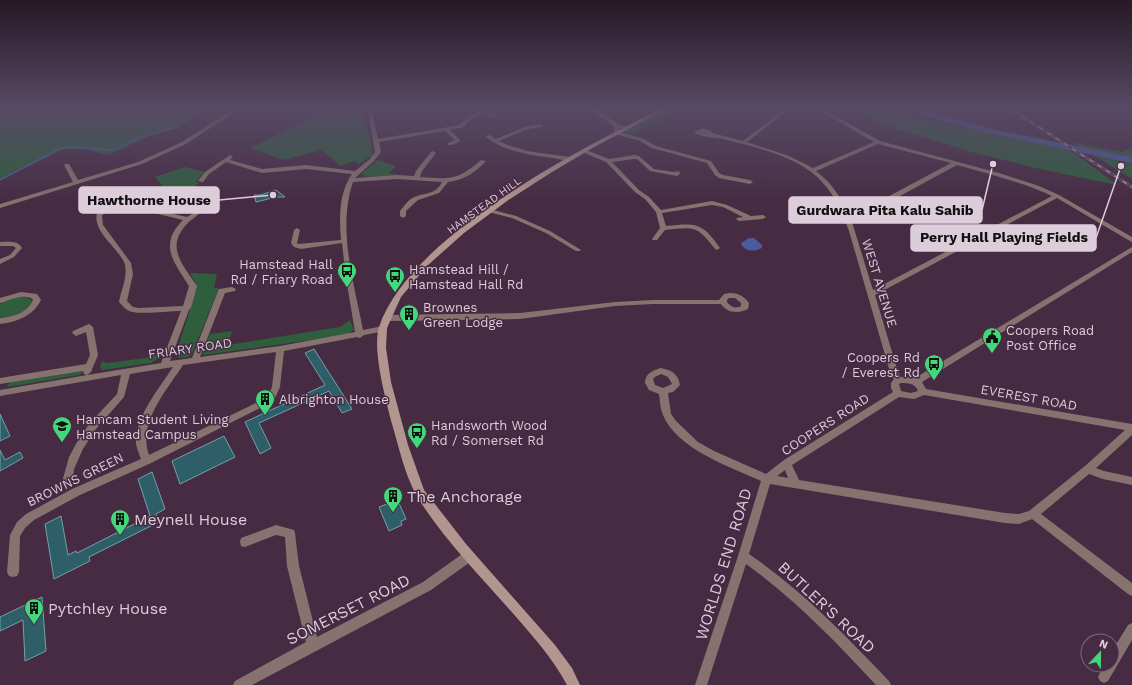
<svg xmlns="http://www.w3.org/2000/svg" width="1132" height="685" viewBox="0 0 1132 685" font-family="'Work Sans',sans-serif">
  <rect width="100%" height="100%" fill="#462b42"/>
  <!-- green -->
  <g fill="#2e5e3c">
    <polygon points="0,108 208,108 177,128 154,134 109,155 83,149 64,149 0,180"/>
    <polygon points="852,108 897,108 928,120 1066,147 1117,185 1040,169 975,153 884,125"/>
    <polygon points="330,109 342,112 366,113 363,121 369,135 373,155 359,164 354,161 341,166 321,150 283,160 250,148 295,126 313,115"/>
    <polygon points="668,109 679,111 630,135 625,133 625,131"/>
    <polygon points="1072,142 1122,152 1132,148 1132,179"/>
    <polygon points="378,160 396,166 389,173 397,175 367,177 361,174"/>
    <polygon points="185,167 205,172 196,181 199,183 189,192 176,197 165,189 155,177"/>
    <path d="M190,273L217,274L214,288H219L192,354C187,359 181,358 175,356L192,304L196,284Z"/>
    <path d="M16,297H26L31,300L32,302C26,313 11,318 0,317V304Z"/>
    <polygon points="350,320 354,330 346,335 204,355 202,353 210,334 232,331 228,345 340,327"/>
    <polygon points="162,351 157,359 151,363 102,370 100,367 102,361 108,363 152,357"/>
    <polygon points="84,371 79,375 8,387 7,385 11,382"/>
  </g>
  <!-- water -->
  <path fill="#4b5b9e" d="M749,238H754L762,245V248C754,252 744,252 741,243Z"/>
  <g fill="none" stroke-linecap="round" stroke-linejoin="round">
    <!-- stream -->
    <polyline stroke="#4b5b9e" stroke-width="1.5" points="0,180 59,149 68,147 113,150 133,140 181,125 200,108"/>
    <!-- river -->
    <polygon fill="#4b5b9e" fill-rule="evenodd" points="906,108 919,108 992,129 1132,157 1132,163 992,134 934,119"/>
  </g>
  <!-- building -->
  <g fill="#2e5e68" stroke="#70a1ab">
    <polygon points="276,190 285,197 276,197 256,202 254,195 260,195"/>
    <polygon points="314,349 352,409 342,413 329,391 259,423 271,448 260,454 245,422 325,385 305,353"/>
    <polygon points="0,414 10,436 0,441"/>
    <polygon points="224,436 235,457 180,484 172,461"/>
    <polygon points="0,450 5,460 20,452 23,458 0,471"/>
    <polygon points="152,472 165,509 156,514 159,522 89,557 90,561 54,579 45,524 61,516 68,555 76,551 77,553 150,516 138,479"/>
    <polygon points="395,494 406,519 401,521 402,525 389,531 379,507 387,504 385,499"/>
    <polygon points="42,597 46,651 25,661 23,620 0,631 0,617"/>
  </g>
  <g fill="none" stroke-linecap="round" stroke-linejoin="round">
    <!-- street -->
    <g fill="#86736f" fill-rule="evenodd">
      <polygon points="235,108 241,108 186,144 142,164 0,208 0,204 73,182 64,165 65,164 69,164 78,180 138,162 182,142"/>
      <path d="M369,108H374L372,111L378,139L460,125L466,118L478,112L477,111L479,110L500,117L498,118L482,114L470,120L464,127L450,130L461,141L452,145H448V143L455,140L445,131L379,142L381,152L374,161L355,178L397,175L414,176L416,171L431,152L433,151L436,153L422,171L420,177C450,179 457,181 481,160L486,161C476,172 464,180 448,182L439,193L418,200L406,211V216L403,218L400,216V211C404,206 408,200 414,197C427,192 435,195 442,182L397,179L353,182C337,229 354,282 363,330L383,326L386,327L387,329L386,331L364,335L360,338L357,337L284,351L280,387L275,398L262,407L149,464L80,495L34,520L25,528L20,536L19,572L17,576L13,577L9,576L7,572L10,535L17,522L26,514L72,489L141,459C139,454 137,449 136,444C135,416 159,389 173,367L130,374L124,397L96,429L83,449L74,469L72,482L70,485L67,486L64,485L62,482L69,457L76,444L89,424L117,394L121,375L0,396V390L87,375L84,374L83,371L0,384V378L86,364L90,355L86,332L76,336L72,333L73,331L89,324L93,327L98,355L91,372L87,375L161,363L181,311C170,311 138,315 129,311C125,309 122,305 119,302C121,290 129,274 124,262C117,247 92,231 97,213L109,209L112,211L102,215L103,225L131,263L133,274L127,301L133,307L139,308L183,306L189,286C174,262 158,245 183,220L150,212L145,201L148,199L150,200L155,210L187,217L195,212H199L200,213C196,217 190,220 186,225C165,248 184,266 197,286L191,308L189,310L170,361L192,358L218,291L219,289L232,287L236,289L235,291L225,293L200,357L280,346L355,332L346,278L342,243L301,249L294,247L291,243L294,230L297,228L300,230L297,243L298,244L341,240C339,218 339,192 352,174L306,169L262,173L226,162L209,174L203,182L198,181L205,172L230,155L233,157L230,160L262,169L306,165L355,171L370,159L375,152L368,111ZM276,352L272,387L269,394L256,403L149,455C137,423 167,390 183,365Z"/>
      <polygon points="589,108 595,108 618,124 629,128 626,130 619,127 619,132 644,139 656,146 711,161 719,173 723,175 750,180 753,182 750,184 719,178 715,175 707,163 652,148 640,141 615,134 614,126"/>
      <polygon points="671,108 687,108 678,111"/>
      <path d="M786,108H791L747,142L789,156L813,168L874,142L815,108H821L880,141L999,173L1039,186L1059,195L1132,237V242L1130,241L1057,198L875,295L898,372L901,377L915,378L1132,247V252L922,382L926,389L1132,424V435L1096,468L1104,471L1132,477V485L1103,479L1089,474L1041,514L1132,583V596L1128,594L1032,519L1019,524L1005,523L770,484L749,554C802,590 845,635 889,681L891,685H876C836,642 795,599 746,564L707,685H695L738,556L761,481C730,467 677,449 663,415C660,409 660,400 659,394L649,390L645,383C645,374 652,371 660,368C671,370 678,373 680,385L673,392L668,393L671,414L676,421L698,442L714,451L766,474L784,460L893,392L891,388V383L894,379L890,372L849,231C843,214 836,197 823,183C801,157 755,147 723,139C715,137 700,138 694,132L703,128L711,131L712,133L743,141ZM878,144L951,163L850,217C842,199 832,183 816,171ZM957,165C989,174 1022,182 1052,196L873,290L852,222ZM661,374L668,377L672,384L663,388L655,385L653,379L655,377ZM901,383C908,383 915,383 918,391L911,393L901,391L899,384ZM924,395L1125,430L1085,466L1029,511L1019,514L1005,513L799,480L792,465L899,397L914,399ZM785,470L788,478L777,476Z"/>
      <path d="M540,124L542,125V127L528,129L499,141L508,145L527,151L570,157L572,158V160C566,161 559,159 553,158C530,155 503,152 485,136L490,135L496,139L525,127Z"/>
      <path d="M584,149L609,159L634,155L639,156L654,169L674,172L679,171L680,174L677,176L650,171L637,159H634L612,162L639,190L649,197L661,210L712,201L727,205L751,216L763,215L766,217L763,219L739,221L736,219L737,218L743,217L723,207L712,205L662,213L666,226C696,223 702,222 720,248L717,250L715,249C697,225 694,227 665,230L657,240H653L652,239L660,228L656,212L645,199L635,192L606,162L582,152L581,151Z"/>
      <polygon points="490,209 516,216 550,231 581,250 580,251 576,251 546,233 512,218 488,212 488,210"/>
      <path d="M0,242C8,242 18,240 22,248L14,257L0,264V259L10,255L16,248L13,246H0Z"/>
      <path d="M21,292L37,294L41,300C33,316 17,322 0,324V318C13,317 27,313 33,300L31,298C20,294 11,300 0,303V298Z"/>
      <path d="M730,293C738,293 744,296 749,303L748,309C738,314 727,313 721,304H653L615,306L520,319L386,321L382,318L386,315L520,313L615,302L653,300H719L724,294ZM729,298H735L741,303V306C735,309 731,307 727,302V300Z"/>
      <polygon points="276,525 294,530 295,533 299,566 317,637 423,582 465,552 469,551 473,552 474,556 473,560 431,590 252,685 233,685 235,681 306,642 287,566 285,537 276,535 245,547 241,546 240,542 241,538"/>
      <polygon points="1132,623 1132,640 1108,681 1104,683 1100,681 1098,677 1104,665 1112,665 1112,651 1128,625"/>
    </g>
    <!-- secondary -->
    <path fill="#b3958f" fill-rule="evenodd" d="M663,108H669L596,146L552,172L507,201L464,233L428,265L401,297L387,328L386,348L391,382L408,445L424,490L466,544L555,645L572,668L580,685H567C552,657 531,634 510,610C479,575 443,538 418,498C405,477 399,447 392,424C386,400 372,351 379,327C409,237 580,148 663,108Z"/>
    <!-- rail casing -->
    <g stroke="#998496" stroke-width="2.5">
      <polyline id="rail" points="1009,108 1132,187"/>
    </g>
    <!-- rail -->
    <use href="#rail" stroke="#462b42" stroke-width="1.5" stroke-dasharray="5" stroke-linecap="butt"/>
  </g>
  <!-- sky -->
  <linearGradient id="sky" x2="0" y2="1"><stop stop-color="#261824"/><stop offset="0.53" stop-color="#574a65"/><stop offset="1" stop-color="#574a65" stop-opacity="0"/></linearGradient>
  <rect width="1132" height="204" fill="url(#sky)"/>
  <!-- icons -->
  <defs>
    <g id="bus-pin" transform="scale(1)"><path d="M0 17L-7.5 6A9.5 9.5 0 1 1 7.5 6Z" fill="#43d77b" stroke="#462b42"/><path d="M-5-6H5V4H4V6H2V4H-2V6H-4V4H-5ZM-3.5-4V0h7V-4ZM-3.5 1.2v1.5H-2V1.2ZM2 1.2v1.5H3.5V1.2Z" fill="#111"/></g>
    <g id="building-pin" transform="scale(1)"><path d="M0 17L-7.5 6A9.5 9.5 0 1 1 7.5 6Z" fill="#43d77b" stroke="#462b42"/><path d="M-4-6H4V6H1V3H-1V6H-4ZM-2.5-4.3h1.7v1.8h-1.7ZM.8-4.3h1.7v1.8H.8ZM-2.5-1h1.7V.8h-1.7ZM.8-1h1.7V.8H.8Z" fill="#111"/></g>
    <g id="civic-pin" transform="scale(1)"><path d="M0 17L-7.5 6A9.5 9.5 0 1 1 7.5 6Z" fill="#43d77b" stroke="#462b42"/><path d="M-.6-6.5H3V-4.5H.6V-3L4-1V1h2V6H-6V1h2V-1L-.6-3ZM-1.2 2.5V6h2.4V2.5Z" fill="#111"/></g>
    <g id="university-pin" transform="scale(1)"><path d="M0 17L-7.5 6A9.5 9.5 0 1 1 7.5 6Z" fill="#43d77b" stroke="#462b42"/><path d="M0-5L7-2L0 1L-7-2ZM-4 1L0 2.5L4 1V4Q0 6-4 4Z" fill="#111"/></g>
  </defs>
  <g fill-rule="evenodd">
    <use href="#bus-pin" x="347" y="271"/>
    <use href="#bus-pin" x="395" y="276"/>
    <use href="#building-pin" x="409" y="314"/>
    <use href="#civic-pin" x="992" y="337"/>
    <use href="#bus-pin" x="934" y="364"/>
    <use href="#building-pin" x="265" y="399"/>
    <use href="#university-pin" x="62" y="426"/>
    <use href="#bus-pin" x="417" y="432"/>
    <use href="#building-pin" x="393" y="496"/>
    <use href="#building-pin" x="120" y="519"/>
    <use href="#building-pin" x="34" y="608"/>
  </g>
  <g text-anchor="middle" stroke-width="3" stroke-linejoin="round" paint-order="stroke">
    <!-- far-street labels -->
    <g font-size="11" fill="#ddccda" stroke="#462b42">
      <text transform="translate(484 205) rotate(-36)" y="4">HAMSTEAD HILL</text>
    </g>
    <!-- poi labels -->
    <g font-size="13" fill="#ddccda" stroke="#462b42" text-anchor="start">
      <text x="333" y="269" text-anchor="end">Hamstead Hall<tspan x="333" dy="15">Rd / Friary Road</tspan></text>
      <text x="409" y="274">Hamstead Hill /<tspan x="409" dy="15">Hamstead Hall Rd</tspan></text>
      <text x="423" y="312">Brownes<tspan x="423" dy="15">Green Lodge</tspan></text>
      <text x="1006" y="335">Coopers Road<tspan x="1006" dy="15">Post Office</tspan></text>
      <text x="920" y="362" text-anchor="end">Coopers Rd<tspan x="920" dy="15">/ Everest Rd</tspan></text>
      <text x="279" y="404">Albrighton House</text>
      <text x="76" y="424">Hamcam Student Living<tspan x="76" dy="15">Hamstead Campus</tspan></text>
      <text x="431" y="430">Handsworth Wood<tspan x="431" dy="15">Rd / Somerset Rd</tspan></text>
    </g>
    <!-- street labels -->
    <g font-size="13" fill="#ddccda" stroke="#462b42">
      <text transform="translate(880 283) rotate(73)" y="5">WEST AVENUE</text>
      <text transform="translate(190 348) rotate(-8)" y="5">FRIARY ROAD</text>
      <text transform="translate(1029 397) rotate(10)" y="5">EVEREST ROAD</text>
      <text transform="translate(825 424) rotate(-33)" y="5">COOPERS ROAD</text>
      <text transform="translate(75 479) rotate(-26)" y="5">BROWNS GREEN</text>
    </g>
    <!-- near-poi labels -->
    <g font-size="16" fill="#ddccda" stroke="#462b42" text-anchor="start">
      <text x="407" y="502">The Anchorage</text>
      <text x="134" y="525">Meynell House</text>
      <text x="48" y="614">Pytchley House</text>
    </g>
    <!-- near-street labels -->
    <g font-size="16" fill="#ddccda" stroke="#462b42">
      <text transform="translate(723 564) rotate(-73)" y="6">WORLDS END ROAD</text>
      <text transform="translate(827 607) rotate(43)" y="6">BUTLER'S ROAD</text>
      <text transform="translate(348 609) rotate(-27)" y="6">SOMERSET ROAD</text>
    </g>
  </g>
  <!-- callouts -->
  <path fill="none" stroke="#ddccda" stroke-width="1.5" d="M273 195L219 200M993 164L982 210M1121 166L1096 238"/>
  <g fill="#ddccda" stroke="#462b42" stroke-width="1.5">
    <circle cx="273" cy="195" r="4"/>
    <circle cx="993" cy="164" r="4"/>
    <circle cx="1121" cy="166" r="4"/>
  </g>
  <g fill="#ddccda" stroke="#ddccda" stroke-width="1.5">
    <rect x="79" y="187" width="140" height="26" rx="4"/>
    <rect x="789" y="197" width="193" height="26" rx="4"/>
    <rect x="911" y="225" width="185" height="26" rx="4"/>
  </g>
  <g font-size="14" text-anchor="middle" font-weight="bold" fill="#111">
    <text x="149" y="205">Hawthorne House</text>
    <text x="885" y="215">Gurdwara Pita Kalu Sahib</text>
    <text x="1004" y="242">Perry Hall Playing Fields</text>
  </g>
  <!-- north arrow -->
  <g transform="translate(1100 653) rotate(22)"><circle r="19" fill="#462b42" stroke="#826b7f"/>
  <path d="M0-3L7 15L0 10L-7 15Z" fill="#43d77b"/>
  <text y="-6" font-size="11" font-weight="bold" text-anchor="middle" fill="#ddccda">N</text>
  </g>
</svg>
